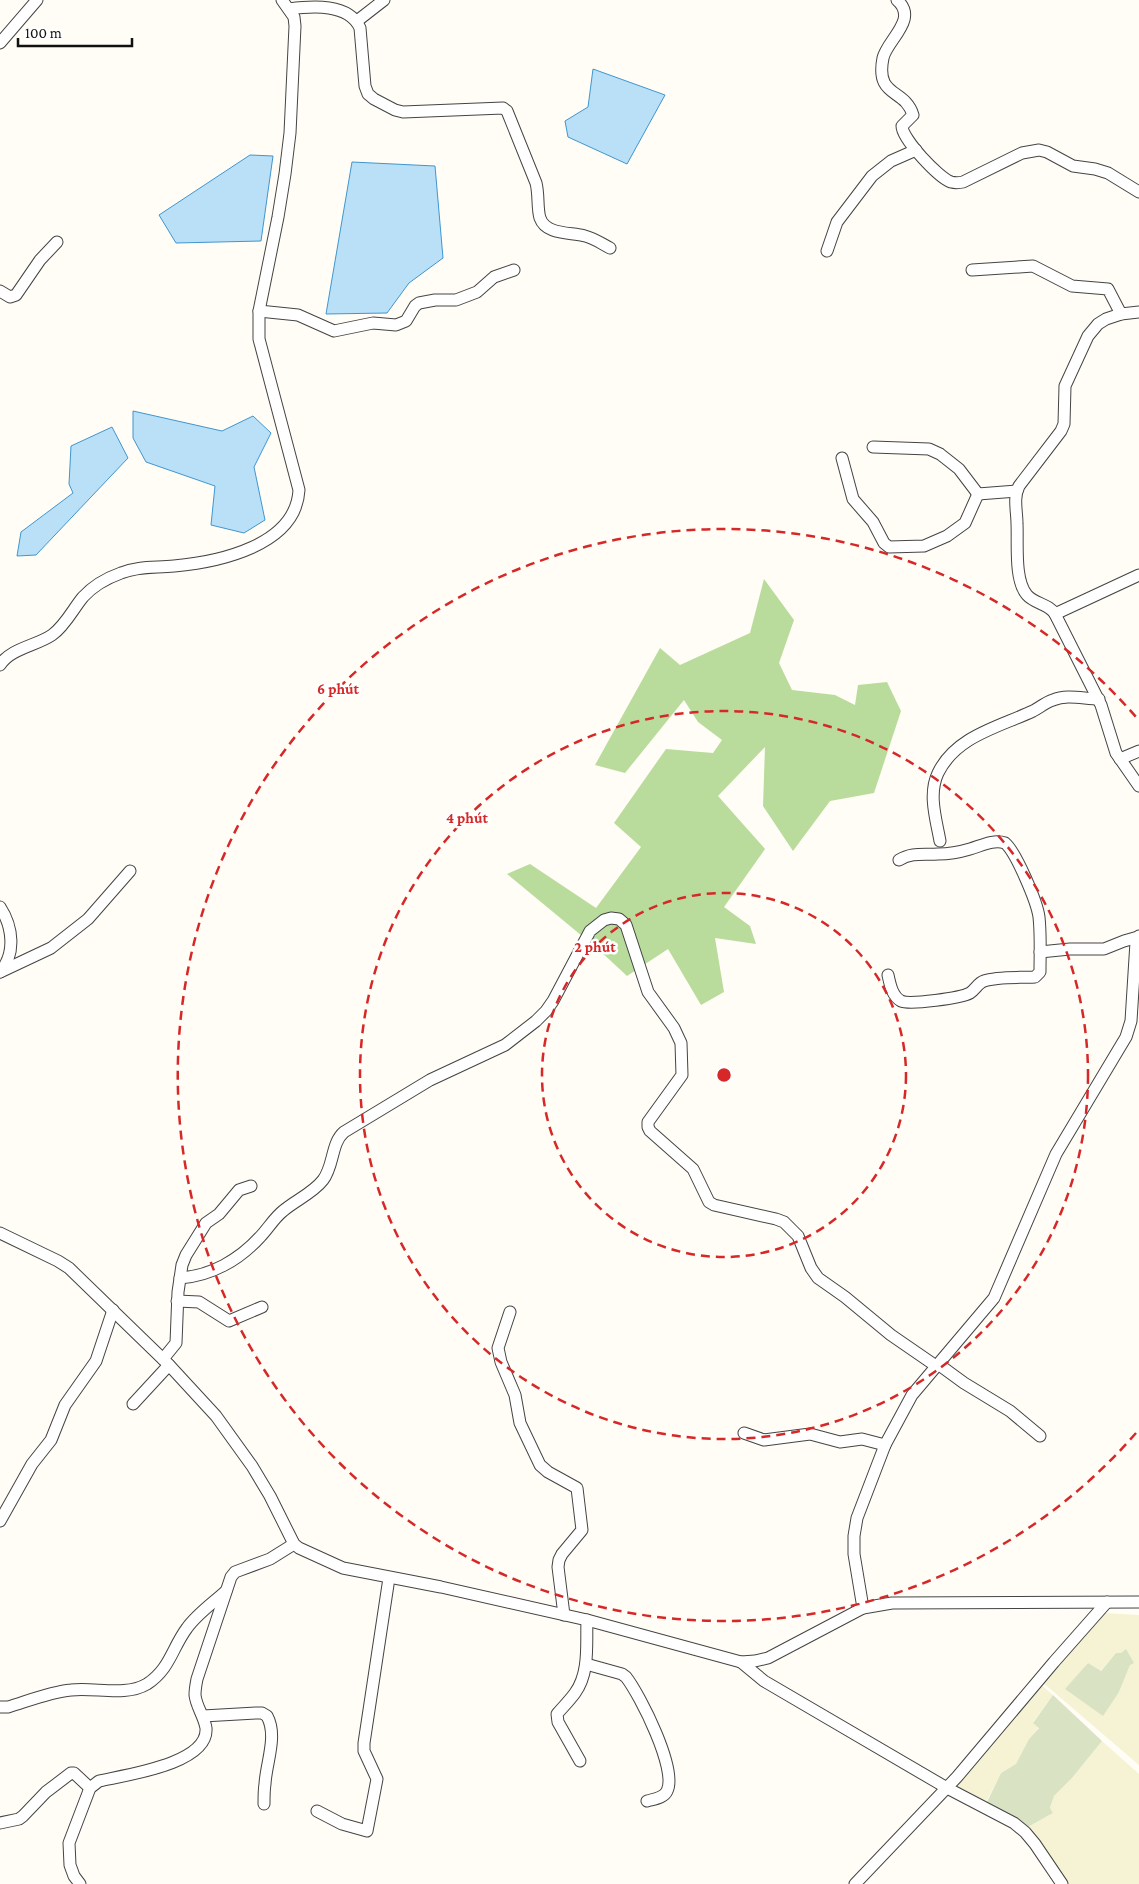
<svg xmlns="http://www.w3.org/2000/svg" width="1139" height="1884" viewBox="0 0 1139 1884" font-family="'Crimson Pro',serif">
  <rect width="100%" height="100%" fill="#fffdf5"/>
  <!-- farmland -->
  <g fill="#f6f3d4" fill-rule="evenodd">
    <path d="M1103,1613L1139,1615V1765L1041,1681ZM1126,1649L1130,1665L1119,1692L1065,1690L1088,1663L1100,1671L1116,1653H1121Z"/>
    <polygon points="1040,1684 1053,1695 1033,1722 1039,1727 1029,1739 1016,1765 1001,1773 985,1804 955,1785"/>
    <polygon points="1102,1741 1139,1774 1139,1884 1064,1884 1026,1828 1053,1813 1050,1809 1054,1796 1072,1778"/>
  </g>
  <!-- forest -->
  <polygon fill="#b9dc9c" points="764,579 794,620 779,663 792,690 835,695 855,705 858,685 887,682 901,711 874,793 830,801 793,851 763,806 765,747 718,796 765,849 724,907 750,926 756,944 715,938 724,992 701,1005 668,949 627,976 599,950 507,874 530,864 596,908 641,847 614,823 666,749 713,753 722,740 698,722 684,700 625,773 595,765 660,648 680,665 750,633"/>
  <!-- cemetery -->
  <g fill="#d9e3c4">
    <polygon points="1126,1649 1134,1663 1130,1665 1119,1692 1103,1716 1065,1689 1088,1663 1101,1671 1116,1653 1121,1653"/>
    <polygon points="1053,1695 1102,1741 1072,1778 1054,1796 1050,1808 1053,1813 1026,1828 986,1804 1001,1773 1016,1764 1029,1739 1039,1728 1033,1723"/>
  </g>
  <!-- water -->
  <g fill="#b9e0f7" stroke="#3f96cf">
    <polygon points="593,69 665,95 627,164 568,137 565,121 588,107"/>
    <polygon points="250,155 273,156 261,241 176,243 159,215"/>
    <polygon points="352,162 435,166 443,258 409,283 387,313 326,314"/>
    <polygon points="133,411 222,431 253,416 271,433 254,467 265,520 244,533 211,525 215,486 146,462 133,438"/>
    <polygon points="112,427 128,458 36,555 17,556 21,532 73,493 69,484 71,446"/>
  </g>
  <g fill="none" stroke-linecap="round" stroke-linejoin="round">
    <!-- minor casing -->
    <g stroke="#444" stroke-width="13">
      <g id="minor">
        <path d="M897,0C919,19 887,40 883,58C875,98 905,88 913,115L902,126C902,139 939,178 951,182C955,183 958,183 963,182L1022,153L1039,150L1047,152L1073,166L1095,169L1108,173L1139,192"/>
        <path d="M289,9C312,6 349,3 360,28L365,86L368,94L374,99L395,110L403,112L503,108L507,111L536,183C539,194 537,209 540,218C546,235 570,232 585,236C594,238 602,244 610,248"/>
        <polyline points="357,21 384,0"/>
        <polyline points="0,43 37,0"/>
        <polyline points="827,251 837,222 872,176 891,161 916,150"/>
        <polyline points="972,270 1033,266 1072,286 1108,289 1121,314"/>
        <polyline points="0,291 10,297 16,295 40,260 57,242"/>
        <polyline points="259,311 298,315 334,331 373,323 396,325 406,321 415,306 419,303 435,300 456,300 477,292 494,277 514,270"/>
        <path d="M1139,312L1121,314L1106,319L1098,324L1088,336L1065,386L1064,424L1061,431L1019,486C1013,498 1017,511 1017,524C1018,543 1014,580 1027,595C1035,604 1049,604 1055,614L1101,705L1116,753L1139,786"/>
        <polyline points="873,447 929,449 940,454 959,469 978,494 1017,491"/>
        <polyline points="842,458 853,499 873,522 884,543 889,547 924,546 947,536 965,523 978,494"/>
        <polyline points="1055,614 1139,575"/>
        <path d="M0,665C11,648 36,646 52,635C65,626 73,609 83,597C93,586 107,578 121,573C138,566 156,568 174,566C218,562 296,546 299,490L259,339V311L278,217L285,174L290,133L295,26L294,17L282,0"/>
        <polyline points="1120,759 1139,751"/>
        <path d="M940,841C936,819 928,794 938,773C956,736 999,727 1033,711C1039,708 1046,702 1053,700C1067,694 1084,699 1099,699"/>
        <path d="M0,907C13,927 16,954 0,972"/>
        <polyline points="1040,952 1070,949 1104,949 1124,941 1138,937"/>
        <polyline points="0,972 51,948 88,919 130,871"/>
        <path d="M888,975C890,984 892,996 901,1001C910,1005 961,998 970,993C976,989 978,983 984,981C998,976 1020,978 1035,977L1040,972C1040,954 1041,935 1039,917C1037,902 1016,852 1005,843C993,839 981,846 970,849C960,852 948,854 938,854C924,855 912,852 899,860"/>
        <polyline points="0,1233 58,1261 69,1268 169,1365 216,1416 252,1466 270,1496 294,1544 299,1548 343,1568 441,1587 587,1620 741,1662 755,1661 768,1658 863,1608 892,1603 1139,1602"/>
        <path d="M180,1278C211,1276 239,1260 260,1237C268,1229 274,1218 283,1211C296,1200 313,1193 323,1180C334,1166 331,1143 344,1132L430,1080L505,1045L536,1021L546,1011L553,1001L590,931L604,920L611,918L619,919L626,925L648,992L674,1028L681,1043L682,1075L648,1122V1127L650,1131L693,1169L709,1202L714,1205L776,1219L784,1222L798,1236L811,1268L818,1278L845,1297L891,1335L936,1366"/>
        <polyline points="177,1301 199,1302 229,1321 262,1307"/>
        <polyline points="510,1312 498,1348 501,1362 515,1395 520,1423 540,1465 548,1472 577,1488 582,1530 562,1554 559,1560 558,1567 564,1615"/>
        <polyline points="163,1359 176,1343 178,1292 182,1265 186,1255 206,1223 219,1214 239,1190 251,1186"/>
        <polyline points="938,1364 964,1383 1010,1411 1040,1436"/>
        <polyline points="133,1404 169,1365"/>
        <polyline points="744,1433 764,1440 810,1434 840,1442 862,1439 885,1445"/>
        <polyline points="0,1521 32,1464 51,1440 65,1405 96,1361 113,1310"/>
        <polyline points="863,1608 854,1554 854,1536 857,1518 885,1445 912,1395 994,1298 1056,1154 1126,1037 1131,1021 1136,942 1139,936"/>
        <polyline points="741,1662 764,1681 947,1788 1014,1823 1025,1832 1035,1844 1062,1884"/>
        <path d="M586,1664L622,1674L626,1677C640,1695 678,1770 667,1791C664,1798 654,1799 647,1801"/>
        <path d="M0,1707H8C28,1701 50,1692 71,1690C95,1687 125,1697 147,1684C170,1669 172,1648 187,1628C197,1614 213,1603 226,1591"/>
        <path d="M203,1716L256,1713H262L267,1716C278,1736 266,1763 265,1784C264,1790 264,1797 264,1804"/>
        <path d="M580,1761L558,1722L557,1714C563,1707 570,1700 575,1693C590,1672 586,1644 587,1620"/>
        <polyline points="317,1811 342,1824 367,1831 377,1779 364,1751 364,1743 389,1578"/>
        <polyline points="0,1823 19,1819 23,1816 46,1792 71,1773 74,1773 90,1788"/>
        <path d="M80,1884L74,1876L70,1865L69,1843L90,1788L99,1781C125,1775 209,1764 206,1728C204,1716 196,1706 195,1695C195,1690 196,1684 197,1679L231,1577L235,1572L270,1559L294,1544"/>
        <polyline points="855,1884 957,1777 1054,1662 1107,1602"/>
      </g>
    </g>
    <!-- minor -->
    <use href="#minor" stroke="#fff" stroke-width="11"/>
  </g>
  <!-- distance rings -->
  <g fill="none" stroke="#d62828" stroke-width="2.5" stroke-dasharray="9 6">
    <circle cx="724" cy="1075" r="182"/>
    <circle cx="724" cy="1075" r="364"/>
    <path d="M1136 1433A546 546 0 1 1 1136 717"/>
  </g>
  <circle cx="724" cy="1075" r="8" fill="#d62828" stroke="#fff" stroke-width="2.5"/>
  <g font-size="15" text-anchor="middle" font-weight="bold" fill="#d62828" stroke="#fff" stroke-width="5" stroke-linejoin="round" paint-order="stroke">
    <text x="338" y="694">6 phút</text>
    <text x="467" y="823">4 phút</text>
    <text x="595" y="952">2 phút</text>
  </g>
  <!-- scale -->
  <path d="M18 38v8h114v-8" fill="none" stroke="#111111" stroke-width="2.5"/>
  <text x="25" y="38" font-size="15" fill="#111111" stroke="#ffffff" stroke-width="4" paint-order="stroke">100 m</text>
</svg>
